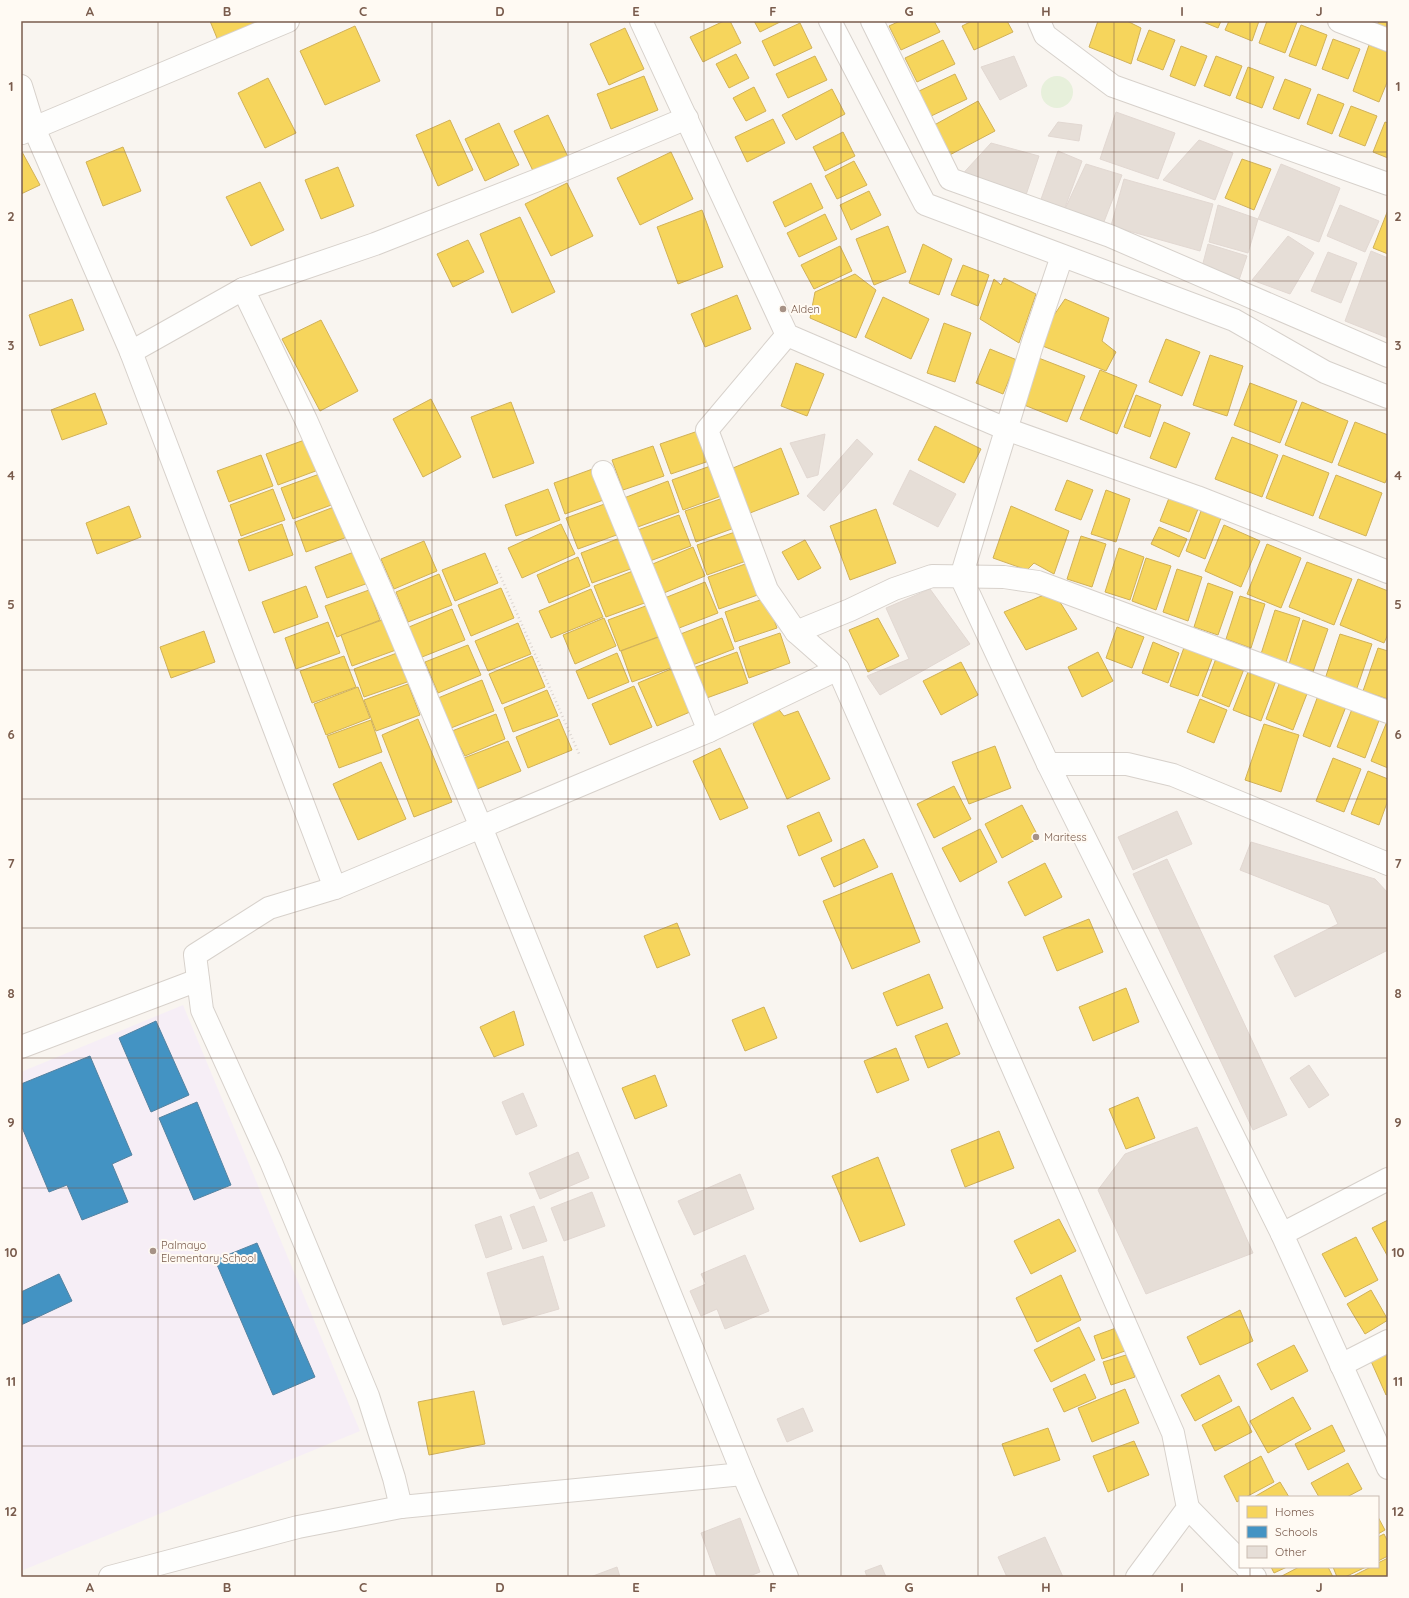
<svg xmlns="http://www.w3.org/2000/svg" width="1409" height="1598" viewBox="0 0 1409 1598" font-family="Quicksand,sans-serif">
  <rect width="100%" height="100%" fill="#f9f5f0"/>
  <!-- education -->
  <polygon fill="#f6eef6" points="183,1005 360,1431 21,1571 21,1072"/>
  <!-- green -->
  <circle fill="#e7f0db" cx="1057" cy="92" r="16"/>
  <!-- homes -->
  <g fill="#f6d55c" stroke="#d1b158">
    <polygon points="210,21 274,21 219,43"/>
    <polygon points="724,21 730,21 741,43 703,62 690,37"/>
    <polygon points="754,21 782,21 760,32"/>
    <polygon points="900,21 934,21 940,32 901,50 889,26"/>
    <polygon points="972,21 1007,21 1013,32 974,50 962,26"/>
    <polygon points="1098,21 1127,21 1141,28 1131,64 1089,47"/>
    <polygon points="1201,21 1221,21 1218,28"/>
    <polygon points="1229,21 1259,21 1252,41 1225,30"/>
    <polygon points="1267,21 1297,22 1285,53 1259,43"/>
    <polygon points="1379,21 1388,21 1388,30 1377,25"/>
    <polygon points="800,23 812,48 774,66 762,41"/>
    <polygon points="1301,25 1327,35 1316,66 1289,56"/>
    <polygon points="355,26 380,81 325,105 300,51"/>
    <polygon points="625,28 644,69 609,85 590,44"/>
    <polygon points="1149,30 1175,40 1163,70 1137,60"/>
    <polygon points="1333,39 1360,49 1348,79 1322,69"/>
    <polygon points="943,40 955,64 917,82 905,58"/>
    <polygon points="1369,45 1388,52 1388,80 1379,102 1353,91"/>
    <polygon points="1181,46 1207,56 1195,86 1170,76"/>
    <polygon points="736,54 749,78 729,88 716,64"/>
    <polygon points="815,56 827,80 788,98 776,74"/>
    <polygon points="1216,56 1242,66 1230,96 1204,86"/>
    <polygon points="1248,67 1274,77 1262,108 1236,98"/>
    <polygon points="955,74 967,99 929,117 917,92"/>
    <polygon points="644,76 658,110 611,129 597,94"/>
    <polygon points="268,78 296,133 265,148 238,93"/>
    <polygon points="1285,79 1311,89 1299,119 1273,109"/>
    <polygon points="754,87 766,111 746,121 733,98"/>
    <polygon points="832,89 845,114 796,140 782,115"/>
    <polygon points="1318,94 1344,104 1332,134 1307,124"/>
    <polygon points="978,101 995,131 944,158 927,129"/>
    <polygon points="1351,106 1377,116 1365,146 1339,136"/>
    <polygon points="548,115 568,157 534,173 514,131"/>
    <polygon points="773,119 785,143 747,162 735,137"/>
    <polygon points="450,120 473,170 438,186 416,135"/>
    <polygon points="1385,122 1388,123 1388,158 1373,152"/>
    <polygon points="499,123 519,165 485,181 465,139"/>
    <polygon points="843,132 855,156 825,171 813,147"/>
    <polygon points="123,147 141,191 103,206 86,162"/>
    <polygon points="21,150 40,185 21,194"/>
    <polygon points="671,152 693,199 640,225 617,178"/>
    <polygon points="1242,159 1271,169 1254,210 1225,198"/>
    <polygon points="854,161 867,185 837,199 825,176"/>
    <polygon points="338,167 354,206 321,219 305,180"/>
    <polygon points="260,182 284,230 251,246 226,197"/>
    <polygon points="567,183 593,236 551,256 525,204"/>
    <polygon points="811,183 823,208 785,227 773,202"/>
    <polygon points="869,191 881,215 851,230 840,205"/>
    <polygon points="702,210 723,267 678,284 657,227"/>
    <polygon points="1388,210 1388,254 1373,248"/>
    <polygon points="825,214 837,239 799,257 787,233"/>
    <polygon points="520,217 555,292 512,313 480,234"/>
    <polygon points="888,226 906,272 874,285 856,239"/>
    <polygon points="468,240 484,272 453,287 437,254"/>
    <polygon points="923,244 952,259 939,295 909,283"/>
    <polygon points="840,246 852,271 814,289 801,265"/>
    <polygon points="963,265 989,275 978,306 951,295"/>
    <polygon points="855,274 876,290 856,338 810,318 815,292"/>
    <polygon points="1004,278 1036,294 1019,343 980,319 994,279 1001,285"/>
    <polygon points="737,295 751,329 705,347 691,314"/>
    <polygon points="883,297 929,319 911,359 865,337"/>
    <polygon points="72,299 84,330 40,346 29,315"/>
    <polygon points="1065,299 1109,318 1102,341 1116,352 1106,371 1035,343"/>
    <polygon points="321,320 358,391 320,411 282,339"/>
    <polygon points="944,323 971,333 955,382 927,373"/>
    <polygon points="1166,339 1200,352 1182,396 1149,382"/>
    <polygon points="990,349 1017,360 1003,394 976,383"/>
    <polygon points="1210,355 1243,366 1227,416 1193,405"/>
    <polygon points="1036,357 1085,376 1067,422 1019,403"/>
    <polygon points="796,363 824,374 807,416 781,406"/>
    <polygon points="1100,370 1137,385 1117,434 1080,419"/>
    <polygon points="1250,383 1297,401 1280,443 1234,425"/>
    <polygon points="95,393 107,424 62,440 51,410"/>
    <polygon points="1136,395 1161,405 1150,437 1124,427"/>
    <polygon points="431,399 461,457 423,477 393,419"/>
    <polygon points="511,402 534,463 493,478 471,417"/>
    <polygon points="1302,402 1348,421 1332,463 1285,445"/>
    <polygon points="1164,422 1190,433 1176,468 1150,458"/>
    <polygon points="1355,422 1388,435 1388,476 1385,483 1338,465"/>
    <polygon points="935,426 981,449 964,483 918,460"/>
    <polygon points="701,430 712,460 671,474 660,444"/>
    <polygon points="1232,437 1278,455 1262,497 1215,479"/>
    <polygon points="310,438 321,469 278,485 266,454"/>
    <polygon points="653,446 664,476 623,490 612,460"/>
    <polygon points="781,448 799,494 750,513 733,468"/>
    <polygon points="261,455 273,486 229,502 217,471"/>
    <polygon points="1283,455 1329,473 1313,516 1266,498"/>
    <polygon points="713,465 724,495 683,510 672,480"/>
    <polygon points="598,467 609,498 565,514 554,483"/>
    <polygon points="325,472 337,503 293,519 281,488"/>
    <polygon points="1336,475 1382,493 1366,536 1319,518"/>
    <polygon points="1067,480 1093,490 1081,520 1055,510"/>
    <polygon points="668,481 679,512 635,528 624,498"/>
    <polygon points="273,489 285,520 241,536 230,505"/>
    <polygon points="548,489 560,520 516,536 505,505"/>
    <polygon points="1106,490 1130,499 1116,542 1091,534"/>
    <polygon points="726,497 737,527 696,542 685,511"/>
    <polygon points="1169,498 1198,509 1189,532 1160,521"/>
    <polygon points="610,502 622,533 578,549 566,518"/>
    <polygon points="339,505 350,536 306,552 295,522"/>
    <polygon points="129,506 141,537 97,554 86,523"/>
    <polygon points="1011,506 1069,531 1054,574 1034,563 1027,570 993,558"/>
    <polygon points="876,509 896,563 850,580 830,526"/>
    <polygon points="1201,511 1221,518 1205,559 1186,551"/>
    <polygon points="679,515 691,546 647,562 635,531"/>
    <polygon points="282,524 293,555 249,571 238,540"/>
    <polygon points="561,524 575,554 522,578 508,548"/>
    <polygon points="1224,525 1260,541 1241,587 1205,571"/>
    <polygon points="1159,527 1187,539 1179,557 1151,544"/>
    <polygon points="738,531 749,560 707,575 697,545"/>
    <polygon points="625,536 636,567 592,583 581,553"/>
    <polygon points="1081,536 1106,544 1092,587 1067,579"/>
    <polygon points="805,540 821,568 798,580 782,552"/>
    <polygon points="424,541 437,571 394,589 381,559"/>
    <polygon points="1267,544 1301,558 1281,608 1247,594"/>
    <polygon points="693,547 705,576 659,595 648,566"/>
    <polygon points="1119,548 1144,557 1130,600 1105,592"/>
    <polygon points="359,550 371,582 327,598 315,567"/>
    <polygon points="485,553 498,583 455,601 442,570"/>
    <polygon points="578,557 590,586 549,603 537,575"/>
    <polygon points="1146,558 1171,566 1156,610 1132,601"/>
    <polygon points="751,562 763,593 719,609 708,577"/>
    <polygon points="1307,562 1352,579 1334,625 1289,607"/>
    <polygon points="638,569 650,601 606,617 594,586"/>
    <polygon points="1177,569 1202,577 1188,621 1163,612"/>
    <polygon points="439,574 452,605 408,622 396,592"/>
    <polygon points="1358,579 1388,591 1388,634 1384,643 1340,625"/>
    <polygon points="705,582 718,613 674,630 662,599"/>
    <polygon points="1208,583 1233,592 1218,635 1194,627"/>
    <polygon points="306,586 318,617 274,633 262,602"/>
    <polygon points="501,588 514,618 471,636 458,605"/>
    <polygon points="591,589 603,617 551,638 539,611"/>
    <polygon points="369,590 380,620 337,637 325,606"/>
    <polygon points="1053,591 1077,629 1026,650 1004,612"/>
    <polygon points="1240,596 1265,604 1251,648 1226,639"/>
    <polygon points="766,598 777,628 735,642 725,612"/>
    <polygon points="651,604 663,635 620,651 608,620"/>
    <polygon points="452,609 465,640 422,657 409,627"/>
    <polygon points="1275,610 1300,618 1286,662 1261,654"/>
    <polygon points="604,618 616,646 575,664 563,635"/>
    <polygon points="722,618 734,649 690,666 678,635"/>
    <polygon points="878,618 899,656 868,672 849,630"/>
    <polygon points="385,619 396,650 352,666 341,635"/>
    <polygon points="1303,620 1328,629 1313,672 1289,664"/>
    <polygon points="328,622 340,653 296,669 285,638"/>
    <polygon points="518,623 531,654 488,671 475,641"/>
    <polygon points="1117,627 1144,637 1132,668 1106,658"/>
    <polygon points="204,631 215,662 171,678 160,647"/>
    <polygon points="780,633 790,663 749,678 739,647"/>
    <polygon points="1340,634 1372,644 1357,688 1325,679"/>
    <polygon points="664,635 676,666 632,682 621,651"/>
    <polygon points="1153,642 1179,653 1168,683 1142,673"/>
    <polygon points="1186,642 1214,654 1198,696 1170,686"/>
    <polygon points="468,645 481,675 438,693 425,662"/>
    <polygon points="1378,648 1388,651 1388,699 1363,691"/>
    <polygon points="737,652 748,683 704,699 693,668"/>
    <polygon points="1098,652 1113,681 1082,697 1068,667"/>
    <polygon points="397,653 410,681 364,697 354,669"/>
    <polygon points="617,653 629,682 588,699 576,671"/>
    <polygon points="1218,653 1246,664 1229,707 1202,696"/>
    <polygon points="344,656 356,687 312,703 300,671"/>
    <polygon points="532,656 545,687 502,704 489,674"/>
    <polygon points="961,662 978,695 941,715 923,681"/>
    <polygon points="678,666 697,709 657,726 638,683"/>
    <polygon points="1250,667 1277,678 1261,721 1233,710"/>
    <polygon points="1282,676 1310,686 1293,730 1266,719"/>
    <polygon points="482,680 494,711 451,728 438,698"/>
    <polygon points="408,684 420,715 376,731 364,700"/>
    <polygon points="634,686 652,727 610,745 592,704"/>
    <polygon points="358,687 370,718 326,735 314,704"/>
    <polygon points="547,690 558,716 513,732 504,708"/>
    <polygon points="1319,693 1347,704 1330,747 1303,736"/>
    <polygon points="1200,699 1227,710 1214,743 1187,732"/>
    <polygon points="1354,704 1381,715 1365,758 1337,747"/>
    <polygon points="776,706 784,716 798,711 830,779 787,799 753,724"/>
    <polygon points="496,714 505,739 465,756 452,731"/>
    <polygon points="418,719 452,802 414,817 382,735"/>
    <polygon points="559,719 572,750 528,768 516,737"/>
    <polygon points="1388,719 1388,768 1371,761"/>
    <polygon points="371,720 382,752 339,768 327,736"/>
    <polygon points="1264,724 1299,735 1281,792 1245,780"/>
    <polygon points="508,741 521,771 477,789 464,758"/>
    <polygon points="995,746 1011,788 969,804 952,762"/>
    <polygon points="720,748 748,808 720,820 693,761"/>
    <polygon points="1333,758 1361,769 1344,812 1316,801"/>
    <polygon points="381,762 406,819 358,840 333,784"/>
    <polygon points="1368,771 1388,779 1388,800 1379,825 1351,814"/>
    <polygon points="954,786 971,819 934,838 917,804"/>
    <polygon points="1022,805 1039,838 1002,858 985,824"/>
    <polygon points="819,812 832,841 799,856 787,826"/>
    <polygon points="980,829 997,862 960,882 942,848"/>
    <polygon points="864,839 878,867 834,887 821,858"/>
    <polygon points="1045,863 1062,897 1025,916 1008,882"/>
    <polygon points="892,873 920,942 852,969 823,901"/>
    <polygon points="1089,919 1103,952 1057,971 1043,937"/>
    <polygon points="677,923 690,955 657,968 644,936"/>
    <polygon points="929,974 943,1008 897,1026 883,993"/>
    <polygon points="1126,988 1139,1022 1093,1041 1079,1007"/>
    <polygon points="764,1007 777,1038 745,1051 732,1020"/>
    <polygon points="514,1011 524,1045 494,1057 480,1027"/>
    <polygon points="947,1023 960,1054 928,1068 915,1036"/>
    <polygon points="896,1048 909,1080 877,1093 864,1061"/>
    <polygon points="655,1075 667,1106 635,1119 622,1088"/>
    <polygon points="1138,1097 1155,1138 1126,1149 1109,1109"/>
    <polygon points="999,1131 1014,1168 965,1187 951,1150"/>
    <polygon points="878,1157 905,1225 860,1242 832,1176"/>
    <polygon points="1059,1219 1076,1251 1031,1274 1014,1241"/>
    <polygon points="1388,1220 1388,1257 1372,1228"/>
    <polygon points="1356,1237 1378,1280 1345,1297 1322,1254"/>
    <polygon points="1061,1275 1081,1320 1037,1342 1016,1298"/>
    <polygon points="1371,1290 1388,1320 1365,1334 1347,1304"/>
    <polygon points="1240,1310 1253,1341 1200,1365 1187,1337"/>
    <polygon points="1079,1327 1095,1360 1051,1382 1034,1350"/>
    <polygon points="1116,1328 1125,1351 1102,1359 1094,1336"/>
    <polygon points="1294,1345 1308,1371 1271,1390 1257,1364"/>
    <polygon points="1388,1350 1388,1394 1386,1395 1370,1359"/>
    <polygon points="1126,1355 1135,1377 1111,1385 1103,1362"/>
    <polygon points="1085,1374 1096,1398 1064,1412 1053,1389"/>
    <polygon points="1219,1375 1232,1401 1195,1421 1181,1395"/>
    <polygon points="1125,1389 1139,1423 1092,1442 1078,1408"/>
    <polygon points="474,1391 485,1444 429,1455 418,1402"/>
    <polygon points="1293,1397 1311,1429 1268,1453 1250,1421"/>
    <polygon points="1239,1406 1252,1432 1215,1451 1202,1425"/>
    <polygon points="1332,1425 1345,1451 1308,1470 1295,1444"/>
    <polygon points="1048,1428 1060,1460 1014,1476 1002,1444"/>
    <polygon points="1134,1441 1149,1475 1108,1492 1093,1456"/>
    <polygon points="1261,1456 1274,1482 1246,1497 1240,1497 1240,1500 1237,1502 1224,1476"/>
    <polygon points="1348,1463 1362,1489 1347,1497 1319,1497 1311,1483"/>
    <polygon points="1280,1482 1289,1497 1254,1497"/>
    <polygon points="1378,1517 1385,1530 1378,1534"/>
    <polygon points="1384,1534 1388,1542 1388,1556 1378,1561 1378,1537"/>
    <polygon points="1388,1558 1388,1577 1351,1577 1371,1567 1378,1567 1378,1563"/>
    <polygon points="1271,1567 1287,1567 1274,1573"/>
    <polygon points="1299,1567 1328,1567 1333,1577 1280,1577"/>
    <polygon points="1333,1567 1366,1567 1345,1577 1337,1577"/>
  </g>
  <!-- schools -->
  <g fill="#4393c3" stroke="#5482a0">
    <polygon points="156,1021 189,1095 151,1112 119,1038"/>
    <polygon points="90,1056 132,1155 112,1164 128,1202 82,1220 67,1185 49,1192 21,1125 21,1084"/>
    <polygon points="197,1102 231,1185 194,1200 159,1118"/>
    <polygon points="257,1243 315,1377 273,1395 215,1260"/>
    <polygon points="59,1274 72,1301 21,1325 21,1292"/>
  </g>
  <!-- building -->
  <g fill="#e6ded7" stroke="#e2d8d2">
    <polygon points="1014,56 1027,86 1000,100 981,67"/>
    <polygon points="1116,112 1175,133 1158,179 1100,159"/>
    <polygon points="1058,122 1082,125 1079,141 1048,136"/>
    <polygon points="1199,140 1233,153 1215,200 1163,180"/>
    <polygon points="991,143 1039,156 1025,198 957,180"/>
    <polygon points="1058,151 1082,161 1063,213 1039,205"/>
    <polygon points="1086,164 1122,175 1102,227 1064,211"/>
    <polygon points="1281,164 1340,188 1319,242 1258,219"/>
    <polygon points="1124,179 1213,204 1200,251 1111,226"/>
    <polygon points="1218,205 1258,219 1248,253 1209,242"/>
    <polygon points="1340,205 1379,221 1365,252 1327,236"/>
    <polygon points="1288,236 1314,253 1290,294 1252,280"/>
    <polygon points="1208,244 1247,256 1239,280 1202,267"/>
    <polygon points="1371,251 1388,258 1388,338 1345,321"/>
    <polygon points="1328,252 1357,263 1341,303 1311,291"/>
    <polygon points="825,434 818,475 807,478 790,443"/>
    <polygon points="857,439 873,454 824,511 807,496"/>
    <polygon points="910,470 956,494 938,527 893,504"/>
    <polygon points="930,589 970,644 880,695 867,676 909,659 886,608"/>
    <polygon points="1177,811 1192,844 1133,870 1118,837"/>
    <polygon points="1251,842 1375,879 1388,893 1388,950 1295,997 1274,956 1338,924 1329,905 1240,870"/>
    <polygon points="1167,859 1287,1115 1253,1130 1133,874"/>
    <polygon points="1309,1065 1329,1095 1309,1108 1290,1078"/>
    <polygon points="523,1093 537,1126 516,1135 502,1102"/>
    <polygon points="1197,1127 1253,1253 1146,1294 1098,1190 1125,1154"/>
    <polygon points="578,1152 589,1178 540,1199 529,1173"/>
    <polygon points="740,1174 754,1209 694,1235 678,1201"/>
    <polygon points="592,1192 605,1226 564,1241 551,1208"/>
    <polygon points="534,1206 547,1241 523,1249 510,1215"/>
    <polygon points="501,1216 512,1249 486,1258 475,1225"/>
    <polygon points="745,1255 769,1311 725,1329 717,1309 701,1316 690,1291 706,1284 701,1274"/>
    <polygon points="543,1256 559,1309 503,1325 487,1273"/>
    <polygon points="803,1408 813,1431 787,1442 777,1419"/>
    <polygon points="740,1518 760,1572 747,1577 717,1577 701,1533"/>
    <polygon points="1045,1537 1063,1577 1007,1577 998,1557"/>
    <polygon points="881,1565 886,1577 867,1577 865,1571"/>
    <polygon points="617,1567 620,1577 590,1577 593,1576"/>
  </g>
  <g fill="none" stroke-linecap="round" stroke-linejoin="round">
    <!-- street casing -->
    <g stroke="#d7d1cb" stroke-width="24">
      <g id="street">
        <polyline points="641,21 787,335 1006,429 1197,497 1388,572"/>
        <polyline points="830,21 925,204 1234,320 1325,372 1388,397"/>
        <polyline points="872,21 950,179 1110,236 1388,356"/>
        <polyline points="1039,21 1045,35 1113,86 1388,184"/>
        <polyline points="1339,21 1388,40"/>
        <polyline points="21,86 34,128 131,352 335,888"/>
        <polyline points="687,118 558,172 375,244 243,289 306,420 392,615 481,827 743,1474 787,1577"/>
        <polyline points="22,133 288,21"/>
        <polyline points="1062,256 1033,342 961,577 1048,764 1282,1234 1388,1468"/>
        <polyline points="787,335 707,430 767,590 796,632"/>
        <polyline points="131,352 243,289"/>
        <polyline points="603,472 709,731"/>
        <polyline points="1048,764 1127,764 1173,775 1388,864"/>
        <polyline points="21,1047 198,980"/>
        <polyline points="1282,1234 1388,1179"/>
        <polyline points="1341,1365 1388,1341"/>
        <polyline points="401,1507 394,1478 368,1396 271,1162 202,1010 195,955 269,908 335,888 481,827 709,731 838,669"/>
        <polyline points="1188,1508 1240,1561"/>
        <polyline points="1246,1567 1255,1577"/>
        <polyline points="110,1577 298,1527 401,1507 743,1474"/>
        <polyline points="1137,1577 1188,1508 1173,1433 838,669 796,632 850,610 894,589 932,576 1004,577 1038,582 1388,712"/>
      </g>
    </g>
    <!-- path -->
    <polyline stroke="#dcd5d0" stroke-width="2.5" stroke-dasharray="1 3" stroke-linecap="butt" points="496,566 580,756"/>
    <!-- street -->
    <use href="#street" stroke="#fefefd" stroke-width="22"/>
  </g>
  <!-- grid -->
  <path fill="none" stroke="#7a5c4d" stroke-width="1" stroke-opacity="0.55" d="M158,21V1577M295,21V1577M432,21V1577M568,21V1577M704,21V1577M841,21V1577M978,21V1577M1114,21V1577M1250,21V1497M21,152H1388M21,281H1388M21,410H1388M21,540H1388M21,670H1388M21,799H1388M21,928H1388M21,1058H1388M21,1188H1388M21,1317H1388M21,1446H1388M1250,1567V1577"/>
  <!-- markers -->
  <g fill="#a69286" stroke="#fffaf3" stroke-width="1.5">
    <circle cx="783" cy="309" r="4"/>
    <circle cx="1036" cy="837" r="4"/>
    <circle cx="153" cy="1251" r="4"/>
  </g>
  <g text-anchor="middle" stroke-width="4" stroke-linejoin="round" paint-order="stroke">
    <!-- poi labels -->
    <g font-size="11" fill="#7a5c4d" stroke="#fffaf3" text-anchor="start">
      <text x="791" y="313">Alden</text>
      <text x="1044" y="841">Maritess</text>
      <text x="161" y="1249">Palmayo<tspan x="161" dy="13">Elementary School</tspan></text>
    </g>
  </g>
  <!-- border -->
  <rect width="1409" height="1598" fill="none" stroke="#fffaf3" stroke-width="44"/>
  <!-- legend -->
  <rect x="1239" y="1496" width="140" height="72" fill="#fffaf3" stroke="#cabbb1"/>
  <rect x="1247" y="1506" width="20" height="12" fill="#f6d55c" stroke="#cabbb1"/>
  <text x="1275" y="1516" font-size="12" fill="#7a5c4d">Homes</text>
  <rect x="1247" y="1526" width="20" height="12" fill="#4393c3" stroke="#cabbb1"/>
  <text x="1275" y="1536" font-size="12" fill="#7a5c4d">Schools</text>
  <rect x="1247" y="1546" width="20" height="12" fill="#e6ded7" stroke="#cabbb1"/>
  <text x="1275" y="1556" font-size="12" fill="#7a5c4d">Other</text>
  <rect x="22" y="22" width="1365" height="1554" fill="none" stroke="#7a5c4d" stroke-width="1.5"/>
  <g font-size="13" text-anchor="middle" font-weight="bold" fill="#7a5c4d">
    <text x="90" y="16">A</text>
    <text x="227" y="16">B</text>
    <text x="363" y="16">C</text>
    <text x="500" y="16">D</text>
    <text x="636" y="16">E</text>
    <text x="773" y="16">F</text>
    <text x="909" y="16">G</text>
    <text x="1046" y="16">H</text>
    <text x="1182" y="16">I</text>
    <text x="1319" y="16">J</text>
    <text x="11" y="91">1</text>
    <text x="1398" y="91">1</text>
    <text x="11" y="221">2</text>
    <text x="1398" y="221">2</text>
    <text x="11" y="350">3</text>
    <text x="1398" y="350">3</text>
    <text x="11" y="480">4</text>
    <text x="1398" y="480">4</text>
    <text x="11" y="609">5</text>
    <text x="1398" y="609">5</text>
    <text x="11" y="739">6</text>
    <text x="1398" y="739">6</text>
    <text x="11" y="868">7</text>
    <text x="1398" y="868">7</text>
    <text x="11" y="998">8</text>
    <text x="1398" y="998">8</text>
    <text x="11" y="1127">9</text>
    <text x="1398" y="1127">9</text>
    <text x="11" y="1257">10</text>
    <text x="1398" y="1257">10</text>
    <text x="11" y="1386">11</text>
    <text x="1398" y="1386">11</text>
    <text x="11" y="1516">12</text>
    <text x="1398" y="1516">12</text>
    <text x="90" y="1592">A</text>
    <text x="227" y="1592">B</text>
    <text x="363" y="1592">C</text>
    <text x="500" y="1592">D</text>
    <text x="636" y="1592">E</text>
    <text x="773" y="1592">F</text>
    <text x="909" y="1592">G</text>
    <text x="1046" y="1592">H</text>
    <text x="1182" y="1592">I</text>
    <text x="1319" y="1592">J</text>
  </g>
</svg>
